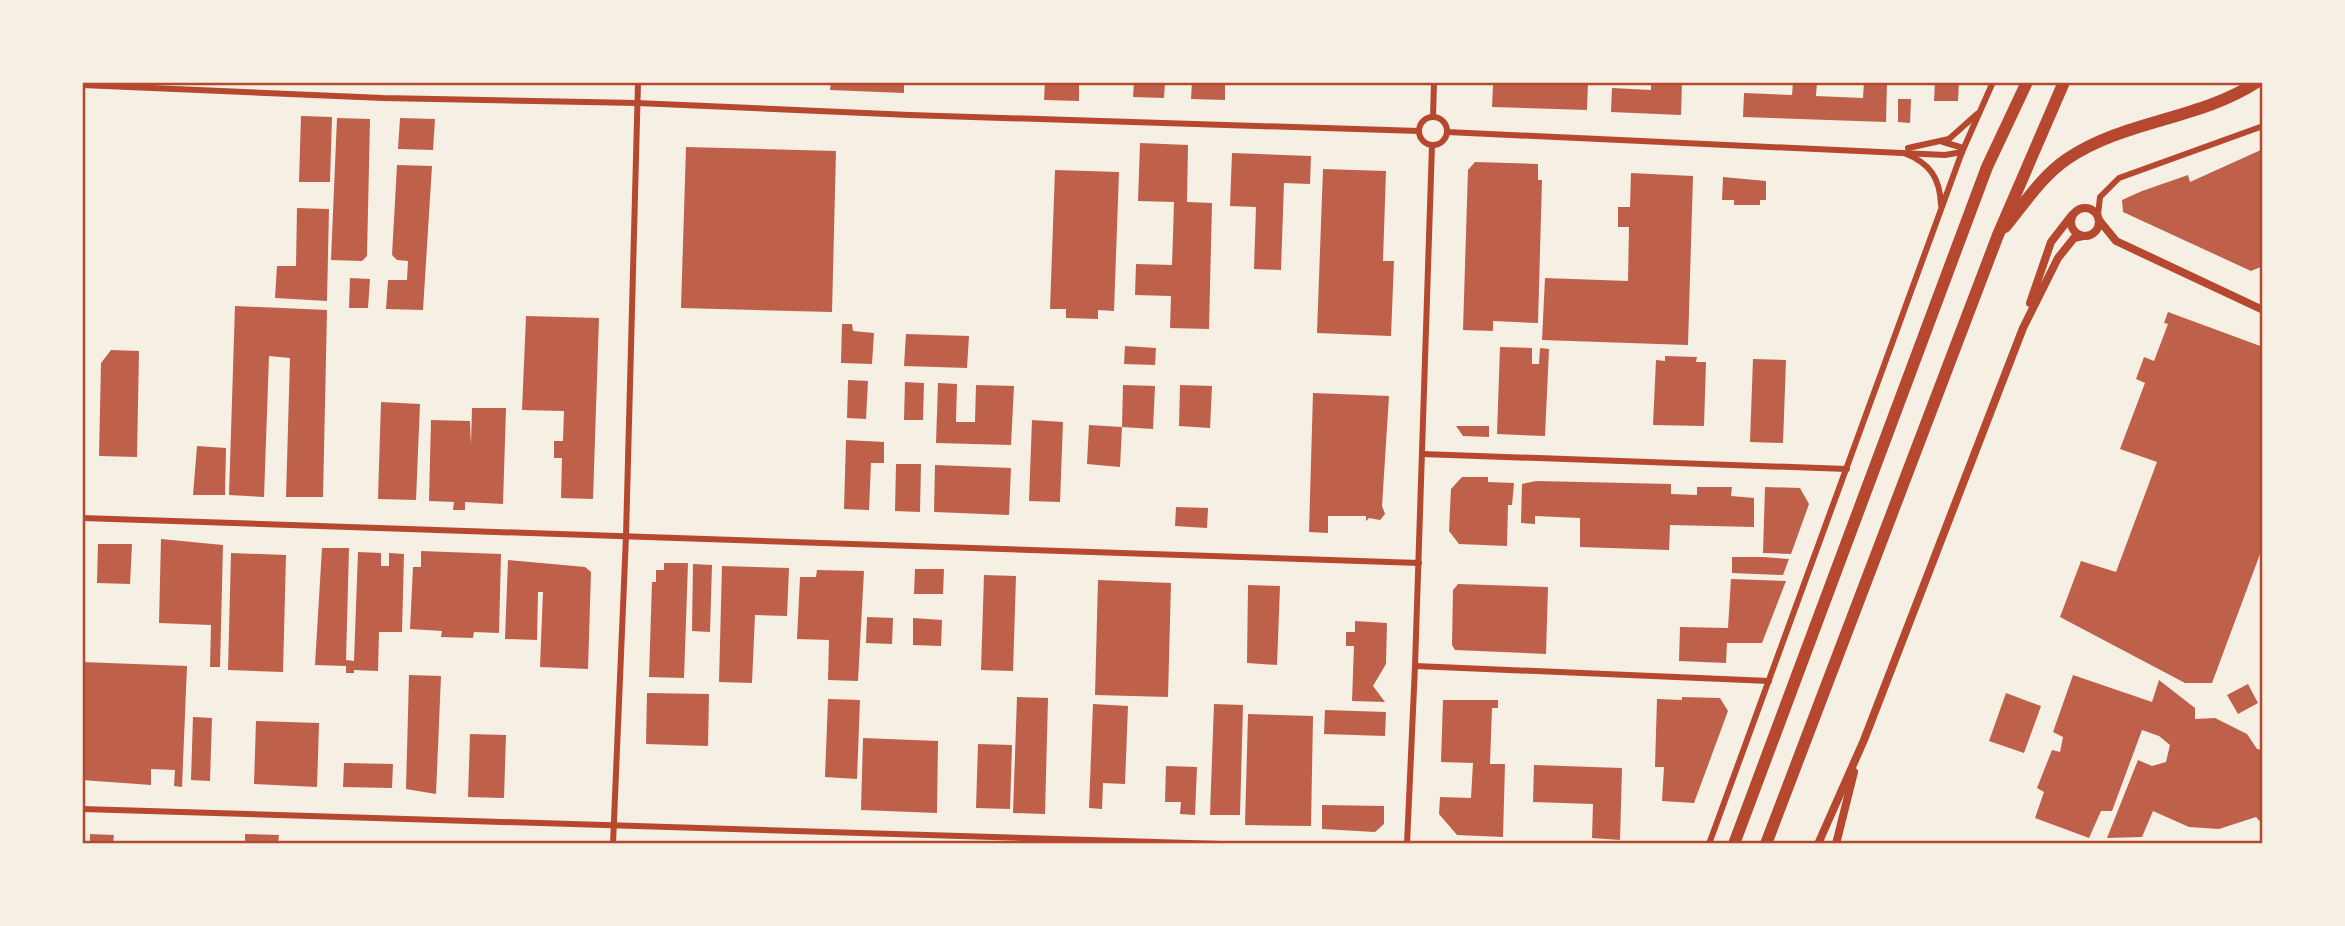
<svg xmlns="http://www.w3.org/2000/svg" width="2345" height="926" viewBox="0 0 2345 926" font-family="'Titillium Web',sans-serif">
  <rect width="100%" height="100%" fill="#f6efe4"/>
  <!-- building -->
  <g fill="#bf614a">
    <polygon points="831,82 904,82 904,93 830,90"/>
    <polygon points="1045,82 1079,82 1079,101 1044,100"/>
    <polygon points="1134,82 1165,82 1164,98 1133,97"/>
    <polygon points="1192,82 1225,84 1225,100 1191,99"/>
    <polygon points="1517,82 1588,82 1587,110 1492,107 1493,84 1517,85"/>
    <polygon points="1651,82 1682,82 1681,115 1611,112 1612,88 1651,90"/>
    <polygon points="1793,82 1817,82 1816,96 1863,98 1864,82 1887,82 1886,122 1743,117 1744,93 1792,95"/>
    <polygon points="1935,82 1959,82 1958,101 1934,101"/>
    <polygon points="1898,99 1911,99 1910,123 1898,122"/>
    <polygon points="301,116 332,117 330,182 299,182"/>
    <polygon points="337,118 370,119 367,256 362,261 331,260"/>
    <polygon points="400,118 435,119 433,150 398,149"/>
    <polygon points="1140,143 1188,145 1187,202 1212,203 1209,329 1170,328 1171,296 1135,295 1136,264 1172,265 1173,235 1174,202 1138,201"/>
    <polygon points="686,147 836,151 832,312 681,308"/>
    <polygon points="2263,149 2263,266 2251,271 2123,212 2122,200 2142,191 2188,175 2190,182"/>
    <polygon points="1232,153 1311,156 1310,184 1284,183 1281,270 1254,269 1256,207 1230,206"/>
    <polygon points="1475,162 1538,164 1538,180 1542,180 1538,323 1493,321 1493,331 1463,330 1468,170"/>
    <polygon points="397,165 432,166 423,310 386,309 388,280 407,280 408,261 397,260 392,255"/>
    <polygon points="1323,169 1386,171 1383,261 1394,261 1391,336 1317,333"/>
    <polygon points="1055,170 1119,172 1114,311 1098,310 1098,319 1066,318 1066,309 1050,309"/>
    <polygon points="1631,173 1693,176 1688,345 1542,340 1545,278 1628,281 1629,227 1618,227 1618,207 1630,207"/>
    <polygon points="1723,177 1766,181 1766,200 1760,200 1760,205 1734,205 1734,200 1722,200"/>
    <polygon points="297,208 329,209 327,301 275,298 277,266 296,266"/>
    <polygon points="350,278 370,279 368,308 349,308"/>
    <polygon points="235,306 327,310 323,497 286,497 290,358 269,356 264,497 229,495"/>
    <polygon points="2168,312 2263,347 2263,546 2212,683 2185,683 2060,617 2081,561 2116,572 2157,462 2120,449 2145,383 2136,379 2144,357 2154,361 2168,324 2164,323"/>
    <polygon points="526,316 599,318 593,499 561,498 562,458 554,458 554,441 563,441 564,411 522,410"/>
    <polygon points="842,324 852,324 853,331 874,333 872,364 841,363"/>
    <polygon points="906,334 969,336 967,368 904,366"/>
    <polygon points="1125,346 1156,348 1155,365 1124,364"/>
    <polygon points="1500,347 1532,348 1532,364 1539,364 1540,348 1549,349 1545,436 1497,434"/>
    <polygon points="111,350 139,351 137,457 99,456 101,363"/>
    <polygon points="1665,356 1697,357 1696,362 1706,362 1704,426 1653,425 1656,360 1665,361"/>
    <polygon points="1753,359 1786,360 1783,443 1750,442"/>
    <polygon points="848,380 868,381 866,419 847,418"/>
    <polygon points="905,382 924,383 923,420 904,420"/>
    <polygon points="938,383 957,384 956,422 975,422 976,385 1014,386 1011,445 936,443"/>
    <polygon points="1123,385 1155,386 1153,429 1122,427"/>
    <polygon points="1180,385 1212,386 1210,428 1179,426"/>
    <polygon points="1313,393 1389,396 1382,506 1385,514 1380,520 1369,518 1366,521 1366,516 1328,516 1328,533 1309,532"/>
    <polygon points="381,402 420,404 416,500 378,499"/>
    <polygon points="472,408 506,408 503,504 465,502 465,510 453,510 454,502 429,501 431,420 470,421 471,445"/>
    <polygon points="1032,420 1063,422 1060,502 1029,501"/>
    <polygon points="1089,425 1122,427 1120,467 1087,464"/>
    <polygon points="1456,426 1489,426 1489,437 1463,436"/>
    <polygon points="846,440 884,442 884,463 871,463 869,510 844,509"/>
    <polygon points="197,446 226,448 225,495 193,495"/>
    <polygon points="896,464 921,464 920,512 895,511"/>
    <polygon points="935,465 1011,468 1009,515 934,512"/>
    <polygon points="1462,477 1488,477 1488,482 1514,483 1512,505 1508,505 1507,546 1459,544 1449,531 1451,489"/>
    <polygon points="1536,481 1671,484 1671,494 1697,495 1697,487 1732,487 1731,496 1754,498 1754,527 1670,525 1669,550 1580,547 1580,518 1535,516 1535,524 1521,523 1522,484"/>
    <polygon points="1765,487 1800,488 1809,504 1791,554 1763,553"/>
    <polygon points="1176,507 1208,508 1207,528 1175,526"/>
    <polygon points="161,539 223,545 220,667 210,667 211,625 159,623"/>
    <polygon points="98,544 132,544 130,584 97,583"/>
    <polygon points="322,548 349,548 346,660 354,661 358,552 381,553 381,566 389,566 389,553 404,554 402,632 379,632 378,671 354,670 354,673 346,673 346,666 315,665"/>
    <polygon points="421,551 501,554 499,633 474,632 473,638 441,637 442,631 410,629 413,567 421,567"/>
    <polygon points="231,553 286,555 283,672 228,670"/>
    <polygon points="1732,557 1763,557 1789,559 1783,575 1732,573"/>
    <polygon points="508,560 585,567 591,572 588,669 540,667 543,592 538,592 537,640 505,639"/>
    <polygon points="664,563 688,563 684,678 649,677 652,582 656,582 656,570 664,570"/>
    <polygon points="693,564 712,565 710,632 692,631"/>
    <polygon points="722,566 789,568 787,616 755,615 752,683 719,682"/>
    <polygon points="915,569 944,569 943,594 914,594"/>
    <polygon points="817,570 864,571 858,681 828,680 829,640 797,639 800,577 816,577"/>
    <polygon points="984,575 1016,576 1013,671 981,670"/>
    <polygon points="1731,579 1786,581 1762,643 1727,643 1726,663 1679,661 1680,627 1728,628"/>
    <polygon points="1098,580 1171,583 1168,697 1095,695"/>
    <polygon points="1458,584 1548,587 1546,654 1455,650 1452,645 1453,590"/>
    <polygon points="1248,585 1280,586 1277,665 1247,663"/>
    <polygon points="867,617 893,618 892,644 866,643"/>
    <polygon points="913,618 942,620 941,646 913,645"/>
    <polygon points="1355,621 1387,623 1386,664 1373,686 1385,702 1352,701 1354,646 1346,646 1346,632 1355,632"/>
    <polygon points="82,662 187,666 182,787 174,786 175,770 151,769 151,785 82,780"/>
    <polygon points="409,675 441,676 436,794 406,789"/>
    <polygon points="2073,675 2152,702 2159,680 2195,708 2195,719 2215,718 2247,734 2257,749 2263,750 2263,825 2256,817 2219,829 2189,827 2153,811 2142,837 2107,838 2138,760 2152,766 2166,762 2170,745 2159,736 2142,730 2112,811 2101,811 2089,838 2035,818 2044,792 2037,788 2052,750 2060,752 2063,737 2053,732"/>
    <polygon points="2248,684 2258,703 2238,714 2227,695"/>
    <polygon points="647,693 709,694 708,746 646,744"/>
    <polygon points="2006,693 2041,706 2024,753 1989,741"/>
    <polygon points="1017,697 1048,698 1045,814 1013,813"/>
    <polygon points="1682,697 1720,698 1728,711 1694,803 1662,801 1664,767 1655,767 1657,699 1682,700"/>
    <polygon points="828,699 860,700 857,779 825,777"/>
    <polygon points="1443,700 1498,700 1498,708 1492,708 1490,764 1505,764 1503,837 1457,835 1439,814 1440,797 1471,798 1473,763 1441,762"/>
    <polygon points="1093,704 1128,706 1125,784 1103,783 1102,809 1089,808"/>
    <polygon points="1214,704 1243,705 1240,815 1210,815"/>
    <polygon points="1325,710 1386,712 1385,736 1324,734"/>
    <polygon points="1248,714 1313,716 1311,826 1245,825"/>
    <polygon points="193,717 212,718 210,781 191,780"/>
    <polygon points="256,721 319,723 317,787 254,784"/>
    <polygon points="470,734 506,735 504,798 468,797"/>
    <polygon points="863,738 938,741 937,813 861,810"/>
    <polygon points="978,744 1012,745 1010,809 976,808"/>
    <polygon points="344,763 393,764 392,788 343,787"/>
    <polygon points="1534,765 1622,768 1620,840 1592,838 1593,804 1533,802"/>
    <polygon points="1166,766 1197,767 1195,815 1180,814 1181,802 1165,802"/>
    <polygon points="1322,805 1384,806 1384,824 1375,832 1322,829"/>
    <polygon points="90,834 114,835 113,844 90,844"/>
    <polygon points="245,834 279,835 278,844 245,844"/>
  </g>
  <g fill="none" stroke-linecap="round" stroke-linejoin="round">
    <!-- minor -->
    <g stroke="#b5482f" stroke-width="6">
      <polyline points="82,85 383,98 637,103 910,115 1419,131"/>
      <circle cx="1433" cy="131" r="14"/>
      <polyline points="1433,117 1434,82"/>
      <polyline points="1447,132 1945,155 1962,152"/>
      <polyline points="1943,142 1960,147 1962,152"/>
      <polyline points="1908,148 1949,139 1977,114"/>
      <path d="M1904,153C1930,163 1940,178 1941,205"/>
      <polyline points="2098,215 2100,197 2119,178 2263,126"/>
      <polyline points="1422,454 1847,469"/>
      <polyline points="82,518 1419,563"/>
      <polyline points="1415,666 1769,681"/>
      <polyline points="82,809 1222,844"/>
      <polyline points="613,844 626,536 638,82"/>
      <polyline points="1407,844 1415,666 1432,145"/>
      <polyline points="1709,844 1962,152 1993,82"/>
    </g>
    <!-- tertiary -->
    <g stroke="#b5482f" stroke-width="8">
      <circle cx="2085" cy="222" r="14"/>
      <polyline points="2099,220 2116,241 2263,310"/>
      <polyline points="2030,303 2051,242 2072,215"/>
      <polyline points="1818,844 1864,740 2023,328 2058,258 2074,238 2083,236"/>
      <polyline points="1836,844 1854,772"/>
    </g>
    <!-- motorway -->
    <g stroke="#b5482f" stroke-width="12">
      <path d="M2005,227C2024,204 2042,176 2067,159C2124,120 2199,120 2257,82"/>
      <polyline points="1734,844 1987,167 2027,82"/>
      <polyline points="1766,844 1998,235 2064,82"/>
    </g>
  </g>
  <!-- border -->
  <rect width="2345" height="926" fill="none" stroke="#f6efe4" stroke-width="168"/>
  <rect x="84" y="84" width="2177" height="758" fill="none" stroke="#b5482f" stroke-width="2.5"/>
</svg>
